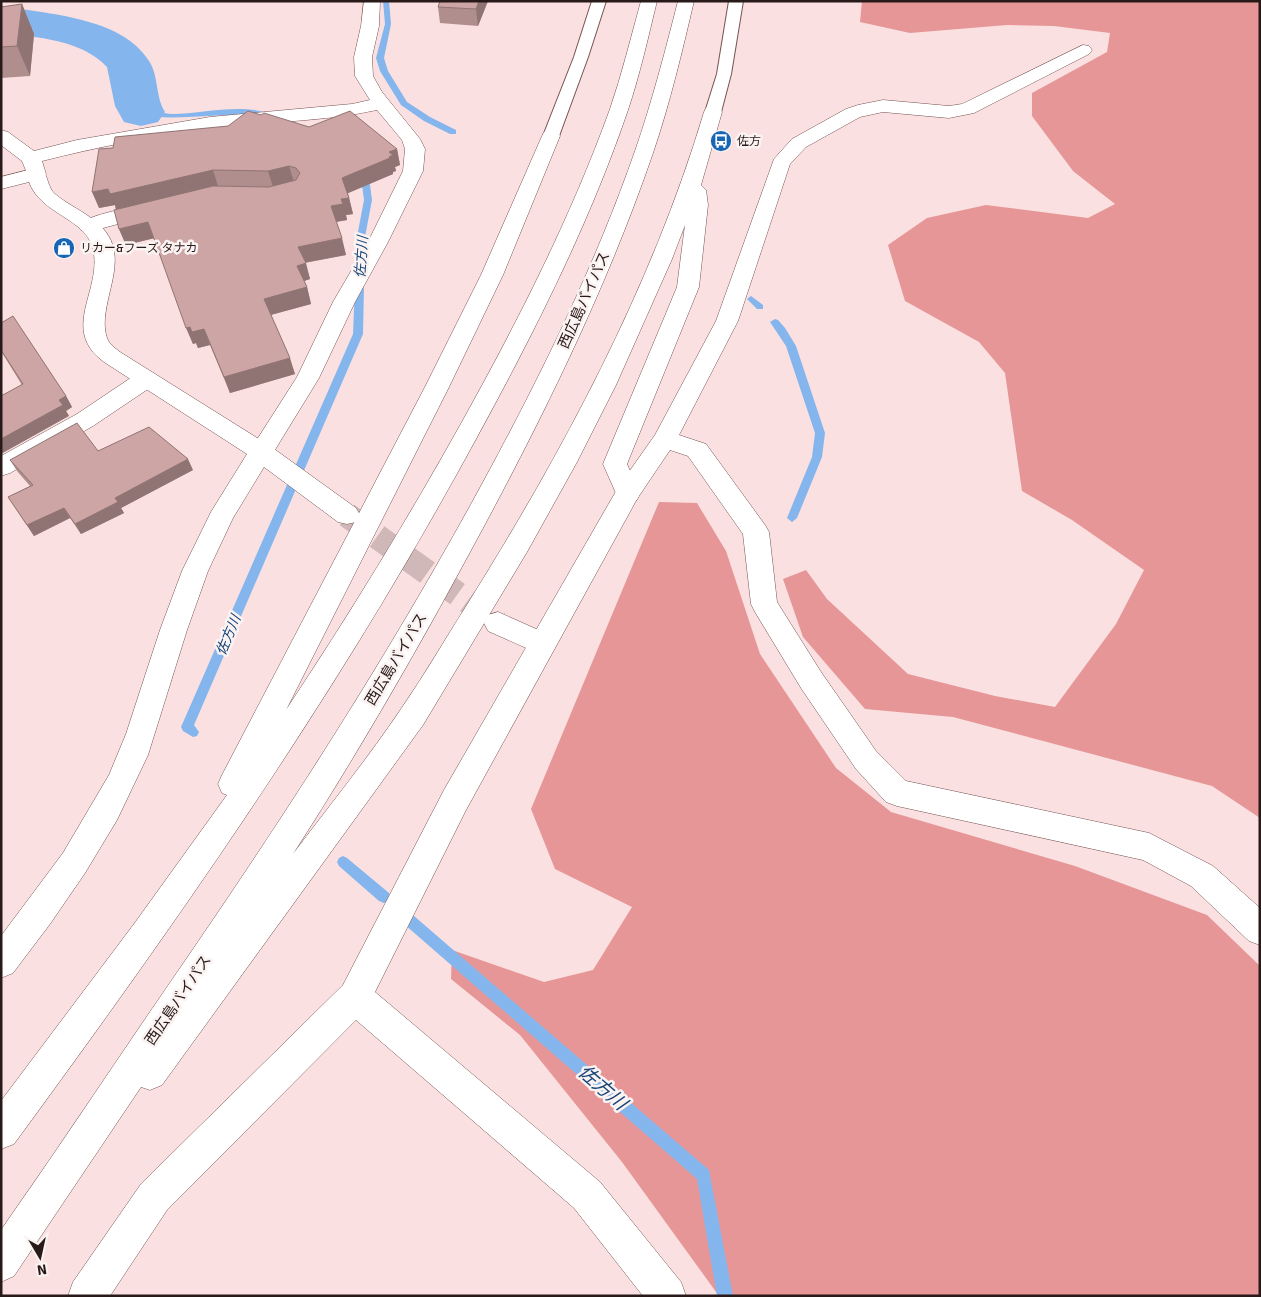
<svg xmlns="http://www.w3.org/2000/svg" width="1261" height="1297" viewBox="0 0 1261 1297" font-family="Signika,'Noto Sans JP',sans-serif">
  <rect width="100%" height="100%" fill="#fae0e0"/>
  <!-- forest -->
  <g fill="#e69696">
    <polygon points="862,1 1260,1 1260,818 1212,786 953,717 865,709 803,637 783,579 806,570 827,599 908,674 995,696 1055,707 1116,624 1144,570 1072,520 1022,491 1005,373 979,342 905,301 888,245 927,218 986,205 1088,218 1115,204 1073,171 1032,116 1032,93 1107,52 1110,33 1054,26 1007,25 910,33 860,22"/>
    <polygon points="659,502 697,503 726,551 760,654 836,768 891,812 1075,866 1207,915 1260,966 1260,1296 719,1296 622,1162 520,1035 451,979 452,950 544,982 593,970 632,907 555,869 531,809"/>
  </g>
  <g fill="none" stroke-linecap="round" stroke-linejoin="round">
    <!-- stream -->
    <g fill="#85b5ed" fill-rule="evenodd">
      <polygon points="383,1 389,1 391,24 384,58 388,71 407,102 430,117 456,130 456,134 450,134 424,121 401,105 380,71 376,58 385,24"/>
      <path d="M138,110C149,109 162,114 173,114C201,114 250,101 274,117L270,119C226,108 182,124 138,114Z"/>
      <polygon points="357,170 364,172 370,185 372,200 365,237 363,334 194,725 199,732 197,736 193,737 183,731 181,727 353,334 357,237 364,200 362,185 356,172"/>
      <polygon points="751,296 763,305 763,309 757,309 747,299"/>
      <polygon points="775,319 778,320 785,328 796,346 825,433 822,457 797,518 792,522 787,518 812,457 815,433 786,346 770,322"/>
      <polygon points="343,856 347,858 389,893 390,897 389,901 384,903 379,901 339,866 337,862 339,858"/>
      <polygon points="409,914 414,916 709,1170 733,1296 717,1296 697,1179 404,924 402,920 404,916"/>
    </g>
    <!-- river -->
    <path fill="#85b5ed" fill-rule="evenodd" d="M1,6C47,14 122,17 149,61C159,76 155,96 165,112L158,122L141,126L124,122L115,106L107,67C81,39 37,38 1,32Z"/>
    <!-- secondary-tunnel -->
    <polyline stroke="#d0b8b8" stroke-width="25" stroke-dasharray="25 12" stroke-linecap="butt" points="347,515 498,623"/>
    <!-- lane casing -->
    <g stroke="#765353" stroke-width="2">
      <g id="lane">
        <polygon points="592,1 606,1 588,57 559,136 556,139 546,139 543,136 574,57"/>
        <polygon points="729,1 743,1 731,74 721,112 718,115 708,115 705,112 717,74"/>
      </g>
    </g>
    <!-- street casing -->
    <g stroke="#765353" stroke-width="1">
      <g id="street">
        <path d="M364,1H380L379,26L372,57L373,76L382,92L420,139L425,149L423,171L388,242L355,302L319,378L270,458L261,461L252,458L249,452L297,377L333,302L368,242L403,171L405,149L402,140L377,110C323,122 266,121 210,129C154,136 97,147 42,161L46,174L43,178L36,180L29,178L22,161L1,145V130L8,132L34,151L77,140L210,117L352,104L370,100L355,76L354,57L361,26Z"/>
        <polygon points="1083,45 1089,46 1092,50 1089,54 974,113 949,118 883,112 860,117 806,147 790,164 738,321 679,435 706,444 765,525 769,532 777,602 821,672 876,751 906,781 1149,833 1213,866 1260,908 1260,945 1249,941 1191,886 1143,860 897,806 886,802 856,769 801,688 755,612 751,604 743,534 688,456 670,450 637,499 466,810 375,992 600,1182 681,1282 686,1296 643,1296 574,1208 356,1020 167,1210 110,1296 68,1296 73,1282 141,1184 343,985 444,790 619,486 655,435 716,321 774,159 792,139 846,109 858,105 883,100 949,106 962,104"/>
        <path d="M152,203L159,205L162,209L159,213L88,232L81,230L78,226C86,214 136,207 152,203Z"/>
        <polygon points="146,371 154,373 157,379 154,385 93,426 10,473 1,476 1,456 77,414 138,373"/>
      </g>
    </g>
    <!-- secondary casing -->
    <g stroke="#765353" stroke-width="1">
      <g id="secondary">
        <path d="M36,168L43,170C48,177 48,188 55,194C75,211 109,220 114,251C119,279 98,312 107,338C109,344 115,348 120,352L270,446L356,508L360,515L356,522L347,524L338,522L264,467L233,518L208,571L187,630L148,755L117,820L85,873L50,924L13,973L1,978V936L63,853L109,775L126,734L160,630L182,571L211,512L247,454L104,362C59,329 103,290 93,249C86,218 41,215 29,182L1,189V177Z"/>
        <polygon points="498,612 552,636 556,644 552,652 542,655 488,631 484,623 488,615"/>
      </g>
    </g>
    <!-- highway casing -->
    <g stroke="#765353" stroke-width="1">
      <g id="highway">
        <path d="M641,1H657C648,38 640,74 628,110C585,236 523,354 459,470C328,707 174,926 14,1144L1,1149V1101L134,924L227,795L222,793L218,784L222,775L425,387L481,275L542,136L544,132L551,130L558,132L560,136L503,275L449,387L286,710C349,615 408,519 463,420C519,319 571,217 610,109C622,74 631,37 641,1Z"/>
        <path d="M678,1H694C682,52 670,103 653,153C605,293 539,425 469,554C414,656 356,756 293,854C330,805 369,757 403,706C425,674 444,641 465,608C562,453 651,289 704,112L706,108L713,106L720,108L722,112L701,185L706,190L708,205L699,287L627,464L640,493L637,500L628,502L619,500L603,464L677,287L685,225L672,259L616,385L577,462L527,552L423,725L162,1085L150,1090L141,1087L14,1276L1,1282V1230C65,1139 126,1046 189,955C296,799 398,640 488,473C544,369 596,263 635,151C652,102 665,52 678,1Z"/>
      </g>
    </g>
    <!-- lane -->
    <use href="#lane" fill="#fff" fill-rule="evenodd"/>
    <!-- street -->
    <use href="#street" fill="#fff" fill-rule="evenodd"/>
    <!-- secondary -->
    <use href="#secondary" fill="#fff" fill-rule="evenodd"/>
    <!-- highway -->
    <use href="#highway" fill="#fff" fill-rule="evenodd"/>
  </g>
  <!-- wall -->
  <g fill="#b08e8d">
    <polygon points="440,1 488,1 478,26 440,23 438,7"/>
    <polygon points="22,4 34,34 30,76 1,78 1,7"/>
    <polygon points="261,115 397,149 400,165 395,167 396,171 393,172 393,174 348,193 353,214 346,215 347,220 336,222 346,255 305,263 310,279 304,281 307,287 311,304 271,315 295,374 230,393 210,345 198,348 196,343 193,344 154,238 126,245 119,229 116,209 115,205 99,208 113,148 228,126"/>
    <polygon points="1,323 66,396 72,407 66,411 69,416 22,385 1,351"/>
    <polygon points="98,451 193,470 121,508 124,513 81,534 70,518 34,536 8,497 30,486 17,471 10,460"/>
  </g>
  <!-- shaded-wall -->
  <g fill="#907473">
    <polygon points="479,1 488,1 478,26 476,9"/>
    <polygon points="22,4 34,34 30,76 17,46"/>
    <polygon points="397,149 400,165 395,167 396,171 393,172 393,174 346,194 342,178 389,152"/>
    <polygon points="289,166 294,182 273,187 268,171"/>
    <polygon points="213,170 218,186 116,210 115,205 99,208 92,192"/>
    <polygon points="349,198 353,214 346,215 347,220 335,222 331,206 341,199"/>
    <polygon points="148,222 155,238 126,245 119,229"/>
    <polygon points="342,238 346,255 302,263 298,247"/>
    <polygon points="306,263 310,279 301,282 297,266"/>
    <polygon points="307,287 311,304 270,315 264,299"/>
    <polygon points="190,327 204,329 210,345 198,348 196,343 193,344 186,328"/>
    <polygon points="290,358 295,374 230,393 224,377"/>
    <polygon points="66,396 72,407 66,411 69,416 1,454 1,439"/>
    <polygon points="188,459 193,470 121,508 124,513 81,534 75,524 115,498"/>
    <polygon points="64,508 70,518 34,536 27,525"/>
  </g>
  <!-- building -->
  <g fill="#cda5a4" stroke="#907473">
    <polygon points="440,1 479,1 476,9 438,7"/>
    <polygon points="22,4 17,46 1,47 1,7"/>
    <polygon points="248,111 261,115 264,113 309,127 350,111 397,149 389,152 393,155 389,157 390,158 342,178 349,198 341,199 343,204 331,206 342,238 298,247 306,263 297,266 307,287 264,299 290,358 224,377 204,329 192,332 190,327 186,328 148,222 119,229 114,210 213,186 269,187 296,180 300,173 296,168 289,166 268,171 213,170 110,194 108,189 92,192 99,149 113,148 115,137 228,126"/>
    <polygon points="13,316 66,396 59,400 63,405 1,439 1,396 23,384 1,350 1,323"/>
    <polygon points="77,423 98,451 149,427 188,459 115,498 118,502 75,524 64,508 27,525 8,497 33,485 10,460"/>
  </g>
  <!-- icons -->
  <defs>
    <g id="bus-disc" transform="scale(1.125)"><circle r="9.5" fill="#1765b4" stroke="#fbf2f2"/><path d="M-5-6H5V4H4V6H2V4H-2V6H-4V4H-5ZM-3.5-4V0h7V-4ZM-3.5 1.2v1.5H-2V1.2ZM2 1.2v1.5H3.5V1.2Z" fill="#fff"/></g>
    <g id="shop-disc" transform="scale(1.125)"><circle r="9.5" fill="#1765b4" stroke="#fbf2f2"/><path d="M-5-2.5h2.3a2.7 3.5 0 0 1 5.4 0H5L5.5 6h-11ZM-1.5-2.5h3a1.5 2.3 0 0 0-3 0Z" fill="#fff"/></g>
  </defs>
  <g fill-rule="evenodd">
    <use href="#bus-disc" x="721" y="141"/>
    <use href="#shop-disc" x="64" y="248"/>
  </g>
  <g text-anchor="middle" stroke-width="5" stroke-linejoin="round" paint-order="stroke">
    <!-- far-poi labels -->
    <g font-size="12" fill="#291a1a" stroke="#fbf2f2" text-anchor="start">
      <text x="737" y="145">佐方</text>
      <text x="80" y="252">リカー&amp;フーズ タナカ</text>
    </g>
    <!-- far-water labels -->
    <g font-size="14" font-style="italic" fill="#154578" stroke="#fbf2f2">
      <text transform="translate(361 257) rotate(-86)" y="5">佐方川</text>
      <text transform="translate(228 635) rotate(-67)" y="5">佐方川</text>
    </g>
    <!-- street labels -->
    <g font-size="15" fill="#291a1a" stroke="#fbf2f2">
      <text transform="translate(584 300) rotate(-66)" y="5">西広島バイパス</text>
      <text transform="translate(396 659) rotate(-59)" y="5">西広島バイパス</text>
      <text transform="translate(178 1000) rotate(-56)" y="5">西広島バイパス</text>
    </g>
    <!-- near-water labels -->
    <g font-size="19" font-style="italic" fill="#154578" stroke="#fbf2f2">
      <text transform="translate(603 1087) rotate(41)" y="7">佐方川</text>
    </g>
  </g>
  <!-- border -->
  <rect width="1261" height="1297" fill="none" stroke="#291a1a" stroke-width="5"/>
  <!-- north arrow -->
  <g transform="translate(40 1257) rotate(171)" stroke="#fbf2f2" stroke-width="4" paint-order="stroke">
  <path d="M0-4L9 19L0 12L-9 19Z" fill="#291a1a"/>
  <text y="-8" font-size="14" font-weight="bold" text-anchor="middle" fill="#291a1a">N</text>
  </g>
</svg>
